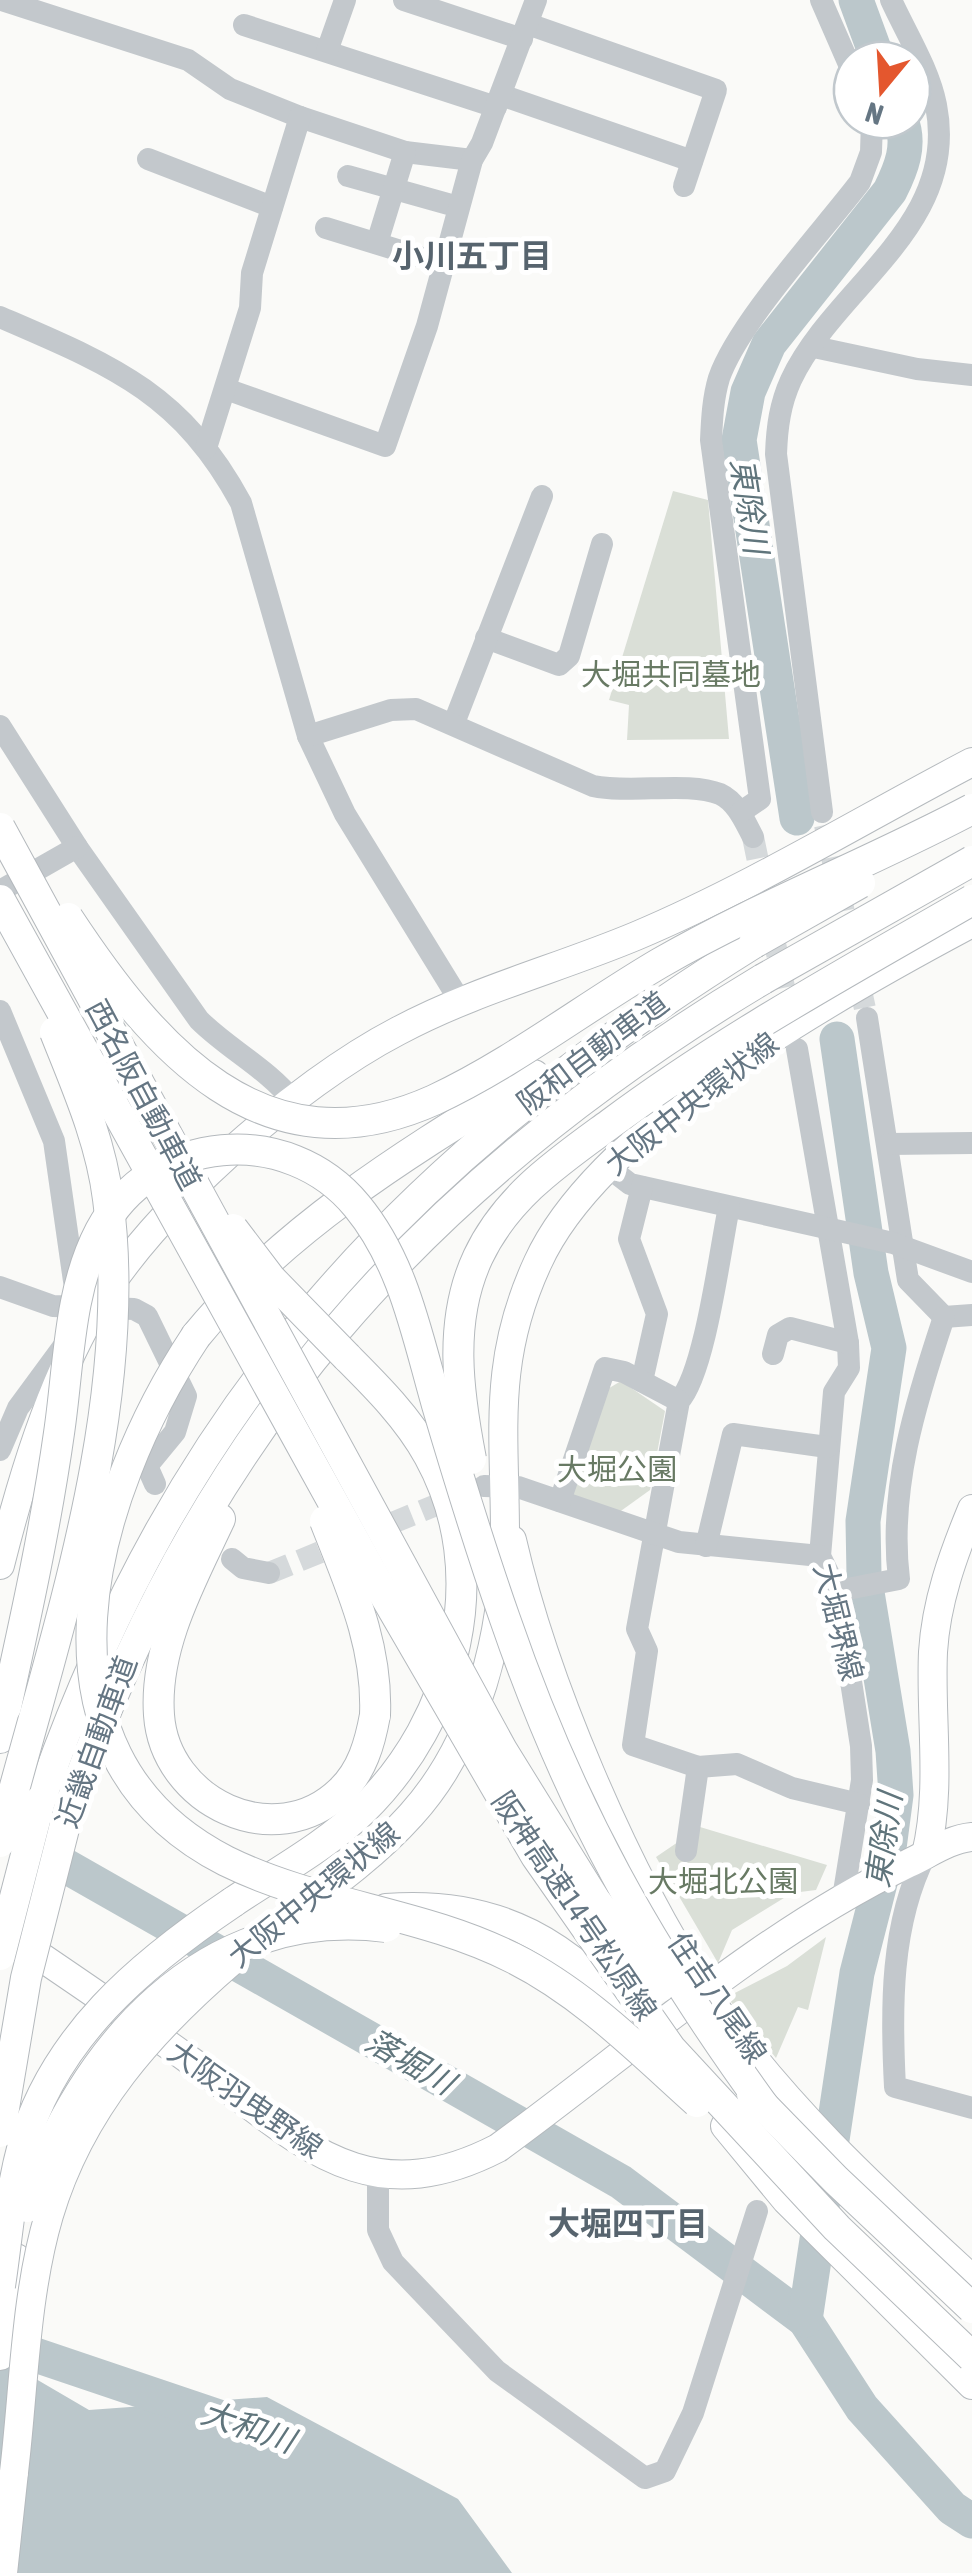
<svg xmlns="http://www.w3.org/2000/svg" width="972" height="2573" viewBox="0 0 972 2573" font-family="'Asap Condensed','Noto Sans JP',sans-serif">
  <rect width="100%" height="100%" fill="#fafaf8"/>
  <!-- green -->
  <g fill="#dadfd7">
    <polygon points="673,491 708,500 729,739 627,740 629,705 609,700"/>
    <polygon points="621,1381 665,1411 650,1490 618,1513 572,1498 606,1390"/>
    <polygon points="700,1827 827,1865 816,1890 792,1893 732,1930 718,1963 656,1857"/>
    <polygon points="826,1937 808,2010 798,2007 776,2058 727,1997 787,1966"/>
  </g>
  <!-- water -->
  <polygon fill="#bbc7cb" points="0,2358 89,2410 267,2397 458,2499 512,2573 0,2573"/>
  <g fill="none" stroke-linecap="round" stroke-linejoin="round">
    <!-- river -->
    <g stroke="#bbc7cb" stroke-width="35">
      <polyline points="856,0 878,60"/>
      <path d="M797,818L739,440L748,392L769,344L890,191C901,169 911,145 901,120"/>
      <polyline points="27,1844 621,2182 805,2320 862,2408 952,2508 972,2521"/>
      <polyline points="805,2320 857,1973 889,1848 896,1795 893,1751 864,1574 863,1521 889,1348 871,1273 837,1039"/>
      <polyline points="0,2343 222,2418"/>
    </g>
    <!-- minor-tunnel -->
    <g stroke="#d5d9db" stroke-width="22" stroke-dasharray="22 11" stroke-linecap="butt">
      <polyline points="825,825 867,1018"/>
      <polyline points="753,837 791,1021"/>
      <polyline points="269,1573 461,1495"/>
    </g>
    <!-- major casing -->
    <g stroke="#b5babe" stroke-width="30">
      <g id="major">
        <path d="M512,1540C544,1680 625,1871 704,1991C777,2100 876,2191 972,2279"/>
        <path d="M0,1565C22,1478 49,1388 94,1310C152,1210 296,1084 398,1031C475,990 557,969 636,936C752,887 861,820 972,762"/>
        <path d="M926,1854C942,1789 930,1718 933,1652C936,1602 953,1555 972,1509"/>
        <path d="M386,1908C500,1899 572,1945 642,2028"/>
        <path d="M0,1929C63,1972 126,2014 188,2059C293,2133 360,2219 498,2148C633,2050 758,1936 909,1863C929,1854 949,1839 972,1837"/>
        <path d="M260,1939C311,1900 368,1863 411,1815C478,1741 504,1633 505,1535C505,1432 492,1361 538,1262C600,1126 842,992 972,923"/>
        <polyline points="725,2126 786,2200 972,2385"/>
        <polyline points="3,2573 14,2472"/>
      </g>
    </g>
    <!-- highway casing -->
    <g stroke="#b4b9bd" stroke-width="32">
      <g id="highway">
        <path d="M196,1336C287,1225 413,1150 534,1075"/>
        <path d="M220,1519C192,1579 154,1646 159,1715C165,1802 275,1855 341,1791C362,1771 370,1743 375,1715"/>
        <polyline points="0,1738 6,1707"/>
        <path d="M40,1801C178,1405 401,1163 754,943"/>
        <path d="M69,1809C199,1433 423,1182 763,979"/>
        <path d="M233,1902C276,1873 326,1846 363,1810C456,1719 494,1574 429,1456C408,1418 377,1387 347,1357"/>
        <polyline points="0,2355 16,2259"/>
      </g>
    </g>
    <!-- minor -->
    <g stroke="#c3c8cc" stroke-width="22">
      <polyline points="2,0 188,60 230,89 300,117 405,152 472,160"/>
      <polyline points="404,0 522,39"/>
      <polyline points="821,0 852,71"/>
      <polyline points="528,24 716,90 684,186"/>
      <polyline points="244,25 496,107"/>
      <polyline points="327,51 345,0"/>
      <polyline points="501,95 692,161"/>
      <polyline points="148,159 272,207"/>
      <polyline points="348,176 448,204"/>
      <polyline points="326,228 417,256"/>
      <polyline points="377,243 405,152"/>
      <path d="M0,317C111,365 181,392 241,503L308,736L345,814L460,1001"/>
      <polyline points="814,347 917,369 972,375"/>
      <polyline points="226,389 385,446 427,326 472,160 482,143 536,0"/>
      <polyline points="206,448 250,308 252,273 300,117"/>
      <polyline points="486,638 559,665 569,656 602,544"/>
      <polyline points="454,723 542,496"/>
      <path d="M0,726L77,847L199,1020C228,1049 268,1069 293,1101"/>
      <path d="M308,736L391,710L416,709L593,786C630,794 688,781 720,794C737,802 745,822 753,837"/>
      <path d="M741,812L760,799L711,440C712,418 713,398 719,378C738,323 822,232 860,182L871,152L872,120"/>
      <path d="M822,812L776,454C777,427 780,404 791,380C835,286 960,226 936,105C929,69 906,33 891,0"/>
      <polyline points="0,891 77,847"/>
      <polyline points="0,1011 54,1141 74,1281 80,1290"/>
      <polyline points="867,1018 908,1280 944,1317 972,1315"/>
      <polyline points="797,1049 848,1343 849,1368 834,1392 820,1556 837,1591 861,1746 862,1780 843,1898"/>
      <polyline points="889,1144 972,1143"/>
      <polyline points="608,1167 630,1184 893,1243 972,1272"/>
      <path d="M729,1207C720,1250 705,1373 679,1401L637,1629L647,1651L633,1745L698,1767L737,1764L792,1788L859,1804"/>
      <polyline points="0,1287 53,1306 134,1309 147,1316 186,1396 175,1432 147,1466 155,1484"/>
      <polyline points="773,1354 778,1335 790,1328 848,1343"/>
      <polyline points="642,1381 657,1314 629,1239 642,1187"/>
      <polyline points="0,1450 18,1408 71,1336"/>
      <polyline points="484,1486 518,1487 679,1542 820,1556"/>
      <polyline points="560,1501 605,1368 624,1372 679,1401"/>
      <polyline points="706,1546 733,1434 827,1447"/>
      <polyline points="232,1559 243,1568 269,1573"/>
      <path d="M837,1591L899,1579C888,1490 916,1401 944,1317"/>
      <polyline points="686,1851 698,1767"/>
      <path d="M926,1854C890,1924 891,2010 895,2087L972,2108"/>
      <polyline points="378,2175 378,2230 393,2262 497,2371 645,2478 665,2471 693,2413 757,2211"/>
    </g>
    <!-- major -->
    <use href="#major" stroke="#fff" stroke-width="28"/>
    <!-- highway -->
    <use href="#highway" stroke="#fff" stroke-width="30"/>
    <!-- major-bridge casing -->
    <g stroke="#b5babe" stroke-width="30" stroke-linecap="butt">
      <path id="major-bridge" d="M14,2472C24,2388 25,2296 49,2215C81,2108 151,2030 234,1959"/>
    </g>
    <!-- highway-bridge casing -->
    <g stroke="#b4b9bd" stroke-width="32" stroke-linecap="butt">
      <g id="highway-bridge">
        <polyline points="0,828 502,1750 595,1900 660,1987"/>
        <polyline points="0,900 381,1589 536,1856 671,2049 837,2228 972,2357"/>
        <path d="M68,918C153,1047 263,1177 434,1100C513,1063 585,1007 660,963C761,905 870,863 972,809"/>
        <polyline points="754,943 860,883"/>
        <polyline points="763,979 972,861"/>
        <polyline points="233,1229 271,1279 347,1357"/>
        <path d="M196,1336C92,1493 13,1752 226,1861C317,1906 422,1912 513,1958C583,1993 639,2050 697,2102"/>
        <path d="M471,1459C458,1392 448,1321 478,1257C506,1197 558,1162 610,1124C724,1039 849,971 972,900"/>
        <path d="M325,1521C350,1585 378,1645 375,1715"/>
        <path d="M6,1707C26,1616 46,1525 59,1433C69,1366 68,1292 100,1231C152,1133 288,1122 357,1206C404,1263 417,1336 437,1405C458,1476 480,1548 505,1619C570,1808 649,1948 766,2109"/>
        <path d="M0,1842C52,1642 136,1408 108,1199C101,1141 76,1085 55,1032"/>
        <polyline points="0,1955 40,1801"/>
        <polyline points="752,2094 836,2180 972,2308"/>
        <polyline points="0,2132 26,1978 69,1809"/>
        <path d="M27,2207C80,2049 204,1904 386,1927"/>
        <path d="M0,2286C7,2241 10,2193 22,2149C53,2037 141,1964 233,1902"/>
      </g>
    </g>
    <!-- major-bridge -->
    <use href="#major-bridge" stroke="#fff" stroke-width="28"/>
    <!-- highway-bridge -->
    <use href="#highway-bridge" stroke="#fff" stroke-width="30"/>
  </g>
  <g text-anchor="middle" stroke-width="10" stroke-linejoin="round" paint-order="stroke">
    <!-- park labels -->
    <g font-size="30" fill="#687a64" stroke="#fff">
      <text x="671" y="685">大堀共同墓地</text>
      <text x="617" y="1480">大堀公園</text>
      <text x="723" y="1892">大堀北公園</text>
    </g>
    <!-- street labels -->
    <g font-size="30" fill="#657683" stroke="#fff">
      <text transform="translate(593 1053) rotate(-37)" y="10">阪和自動車道</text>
      <text transform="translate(143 1095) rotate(62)" y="10">西名阪自動車道</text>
      <text transform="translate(692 1104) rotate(-38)" y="10">大阪中央環状線</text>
      <text transform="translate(838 1622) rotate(76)" y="10">大堀堺線</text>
      <text transform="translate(97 1742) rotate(-70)" y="10">近畿自動車道</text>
      <text transform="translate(314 1895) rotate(-39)" y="10">大阪中央環状線</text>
      <text transform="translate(574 1906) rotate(56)" y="10">阪神高速14号松原線</text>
      <text transform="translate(717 1998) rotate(56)" y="10">住吉八尾線</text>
      <text transform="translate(245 2100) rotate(35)" y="10">大阪羽曳野線</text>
    </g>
    <!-- neighbourhood labels -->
    <g font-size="32" font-weight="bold" fill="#57646e" stroke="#fff">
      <text x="472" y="267">小川五丁目</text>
      <text x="628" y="2235">大堀四丁目</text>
    </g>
    <!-- water labels -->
    <g font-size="32" font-style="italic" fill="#60757c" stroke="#fff">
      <text transform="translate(749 506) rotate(81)" y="11">東除川</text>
      <text transform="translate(884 1840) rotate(-82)" y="11">東除川</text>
      <text transform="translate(410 2062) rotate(30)" y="11">落堀川</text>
      <text transform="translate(248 2427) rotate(19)" y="11">大和川</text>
    </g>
  </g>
  <!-- north arrow -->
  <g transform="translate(882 90) rotate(198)"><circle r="48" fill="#ffffff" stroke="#c1c8cd" stroke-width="2.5"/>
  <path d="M0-8L18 38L0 25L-18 38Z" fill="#e4572e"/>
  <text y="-15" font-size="28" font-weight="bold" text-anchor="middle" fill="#657683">N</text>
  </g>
</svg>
